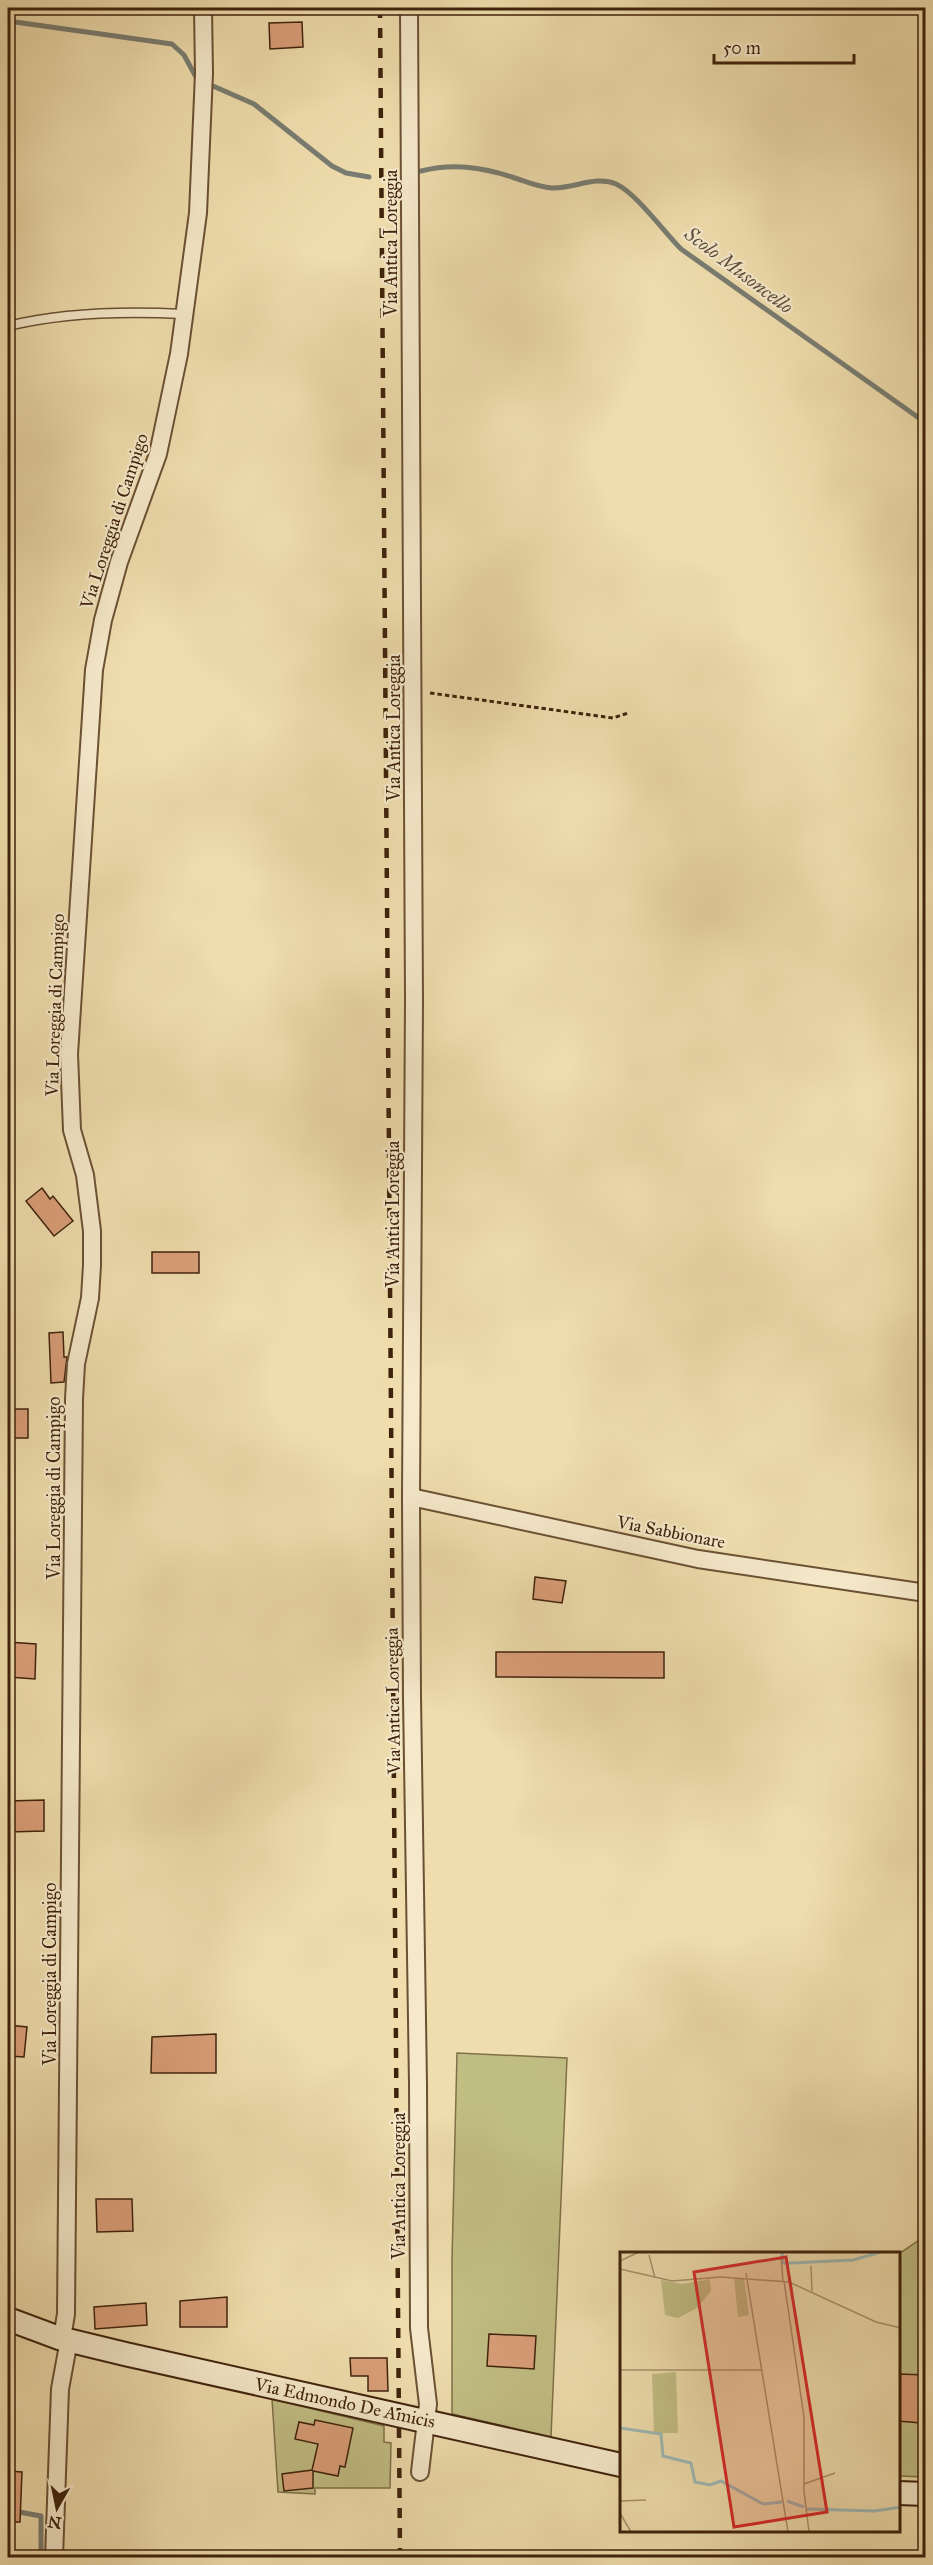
<svg xmlns="http://www.w3.org/2000/svg" width="933" height="2565" viewBox="0 0 933 2565" font-family="'IM FELL Great Primer',serif">
  <rect width="100%" height="100%" fill="#efddad"/>
  <filter id="stains"><feTurbulence type="fractalNoise" baseFrequency=".00333" numOctaves="4"/><feColorMatrix values="0 0 0 0 .2 0 0 0 0 .09 0 0 0 0 .02 0 0 0 .5 -.17"/></filter>
  <radialGradient id="worn" r=".72"><stop offset=".6" stop-color="#630" stop-opacity="0"/><stop offset="1" stop-color="#630" stop-opacity=".3"/></radialGradient>
  <!-- green -->
  <g fill="#c1be84" stroke="#807048" stroke-width="1.5">
    <polygon points="457,2053 567,2058 551,2437 452,2414 452,2259"/>
    <polygon points="925,2236 925,2477 899,2476 899,2254"/>
    <polygon points="272,2399 384,2426 384,2442 391,2443 390,2488 315,2488 315,2494 278,2492"/>
  </g>
  <g fill="none" stroke-linecap="round" stroke-linejoin="round">
    <!-- stream -->
    <g stroke="#797d72" stroke-width="5">
      <polyline points="8,21 172,44 184,55 196,77"/>
      <polyline points="213,86 254,104 332,166 346,173 369,177"/>
      <path d="M421,171C453,163 481,167 512,177C525,181 538,187 552,188C573,189 596,175 616,184C636,193 664,232 681,249L926,423"/>
      <polyline points="8,2510 41,2516 41,2558"/>
    </g>
  </g>
  <!-- building -->
  <g fill="#da9f79" stroke="#3f220c" stroke-width="1.5">
    <polygon points="302,22 303,47 270,49 269,23"/>
    <polygon points="42,1188 50,1199 53,1196 73,1221 54,1236 26,1201"/>
    <rect x="152" y="1252" width="47" height="21"/>
    <polygon points="63,1332 64,1357 67,1357 64,1382 51,1383 49,1333"/>
    <rect x="8" y="1409" width="20" height="29"/>
    <polygon points="535,1577 566,1581 562,1603 533,1599"/>
    <polygon points="8,1642 36,1644 35,1679 8,1677"/>
    <polygon points="496,1652 664,1652 664,1678 496,1677"/>
    <polygon points="44,1800 44,1831 8,1832 8,1801"/>
    <polygon points="8,2025 27,2027 24,2057 8,2056"/>
    <polygon points="216,2034 216,2073 151,2073 152,2037"/>
    <polygon points="96,2199 132,2199 133,2231 97,2232"/>
    <polygon points="227,2297 227,2327 180,2327 180,2301"/>
    <polygon points="146,2303 147,2325 95,2329 94,2307"/>
    <polygon points="489,2334 536,2336 534,2369 487,2366"/>
    <polygon points="350,2358 387,2358 388,2391 368,2391 368,2376 351,2376"/>
    <polygon points="898,2374 926,2375 921,2423 898,2421"/>
    <polygon points="315,2420 353,2428 345,2467 340,2466 338,2476 313,2471 313,2488 284,2491 282,2474 312,2470 318,2444 295,2439 299,2422 314,2425"/>
    <polygon points="8,2471 22,2472 20,2522 8,2522"/>
  </g>
  <g fill="none" stroke-linecap="round" stroke-linejoin="round">
    <!-- lane casing -->
    <g stroke="#6b5134" stroke-width="11">
      <path id="lane" d="M8,326C65,312 125,311 183,314"/>
    </g>
    <!-- street casing -->
    <g stroke="#6b5134" stroke-width="20">
      <g id="street">
        <polyline points="409,8 414,1000 411,1497 412,1697 418,2084 419,2328 428,2404 420,2472"/>
        <polyline points="411,1497 698,1559 926,1593"/>
        <polyline points="62,2338 66,2314 74,1399 76,1364 90,1298 92,1265 92,1231 85,1175 72,1130 69,1054 94,670 103,620 119,562 158,454 179,354 198,213 204,73 203,8"/>
        <polyline points="54,2558 60,2389 69,2340"/>
      </g>
    </g>
    <!-- secondary casing -->
    <g stroke="#3f220c" stroke-width="26">
      <g id="secondary">
        <polyline points="8,2319 59,2338 125,2354 621,2465"/>
        <polyline points="898,2493 926,2494"/>
      </g>
    </g>
    <!-- path -->
    <polyline stroke="#3f220c" stroke-width="3" stroke-dasharray="4.5 3" stroke-linecap="butt" points="430,693 613,718 628,713"/>
    <!-- lane -->
    <use href="#lane" stroke="#f5e9ca" stroke-width="8"/>
    <!-- street -->
    <use href="#street" stroke="#f5e9ca" stroke-width="16"/>
    <!-- secondary -->
    <use href="#secondary" stroke="#f5e9ca" stroke-width="22"/>
    <!-- rail -->
    <polyline stroke="#3f220c" stroke-width="4.5" stroke-dasharray="10 10" stroke-linecap="butt" points="380,8 400,2558"/>
  </g>
  <g text-anchor="middle" stroke-width="4.5" stroke-linejoin="round" paint-order="stroke">
    <!-- street labels -->
    <g font-size="18" fill="#3f220c" stroke="#f5e9ca">
      <text transform="translate(391 243) rotate(-90)" y="6">Via Antica Loreggia</text>
      <text transform="translate(114 521) rotate(-72)" y="6">Via Loreggia di Campigo</text>
      <text transform="translate(394 728) rotate(-90)" y="6">Via Antica Loreggia</text>
      <text transform="translate(55 1005) rotate(-88)" y="6">Via Loreggia di Campigo</text>
      <text transform="translate(393 1214) rotate(-90)" y="6">Via Antica Loreggia</text>
      <text transform="translate(54 1488) rotate(-90)" y="6">Via Loreggia di Campigo</text>
      <text transform="translate(671 1532) rotate(11)" y="6">Via Sabbionare</text>
      <text transform="translate(393 1701) rotate(-91)" y="6">Via Antica Loreggia</text>
      <text transform="translate(50 1974) rotate(-90)" y="6">Via Loreggia di Campigo</text>
      <text transform="translate(399 2186) rotate(-90)" y="6">Via Antica Loreggia</text>
      <text transform="translate(345 2403) rotate(12)" y="6">Via Edmondo De Amicis</text>
    </g>
    <!-- water labels -->
    <g font-size="20" font-style="italic" fill="#5c4f3f" stroke="#f5e9ca">
      <text transform="translate(739 270) rotate(37)" y="7">Scolo Musoncello</text>
    </g>
  </g>
  <!-- overview -->
  <g transform="translate(620 2252)">
    <rect width="280" height="280" fill="#efddad"/>
    <path d="M90,27L91,39L77,56L58,66L45,63L41,28L62,32ZM114,27H124L129,63L118,65ZM56,120L58,181H34L32,122Z" fill="#c1be84"/>
    <path fill="none" stroke="#9fb9b6" stroke-width="3" d="M162,0L163,11H172L233,8L261,0M0,176L41,182L43,204L71,211L75,230L90,233L101,229L143,252L162,250M167,249L184,255M187,257L255,259L281,255"/>
    <path fill="none" stroke="#a9926d" stroke-width="1.5" d="M29,3L35,26M161,5L163,29M0,9L19,0M191,14L192,39M0,17L52,29L101,25L169,30L256,70L281,76M126,21L168,280M164,29L184,165V239L189,280M0,118H142M184,232L215,221M0,249L26,248M0,261L11,280"/>
    <path fill="#d62828" fill-opacity="0.15" stroke="#d62828" stroke-width="3" d="M166,5L207,260L114,275L74,20Z"/>
    <rect width="280" height="280" fill="none" stroke="#3f220c" stroke-width="3"/>
  </g>
  <!-- margin -->
  <rect width="933" height="2565" fill="none" stroke="#efddad" stroke-width="30"/>
  <rect x="9" y="9" width="915" height="2547" fill="none" stroke="#3f220c" stroke-width="3"/>
  <rect x="15" y="15" width="903" height="2535" fill="none" stroke="#3f220c" stroke-width="1.5"/>
  <!-- north arrow -->
  <g transform="translate(57 2508) rotate(189)" stroke="#f5e9ca" stroke-width="4.5" paint-order="stroke">
  <path d="M0-4.5L10 22L0 15L-10 22Z" fill="#3f220c"/>
  <text y="-9" font-size="16" font-weight="bold" text-anchor="middle" fill="#3f220c">N</text>
  </g>
  <!-- scale -->
  <path d="M714 54v9h140v-9" fill="none" stroke="#3f220c" stroke-width="3"/>
  <text x="723" y="54" font-size="18" fill="#3f220c" stroke="#f5e9ca" stroke-width="4.5" paint-order="stroke">50 m</text>
  <rect width="100%" height="100%" filter="url(#stains)"/>
  <rect width="100%" height="100%" fill="url(#worn)"/>
</svg>
